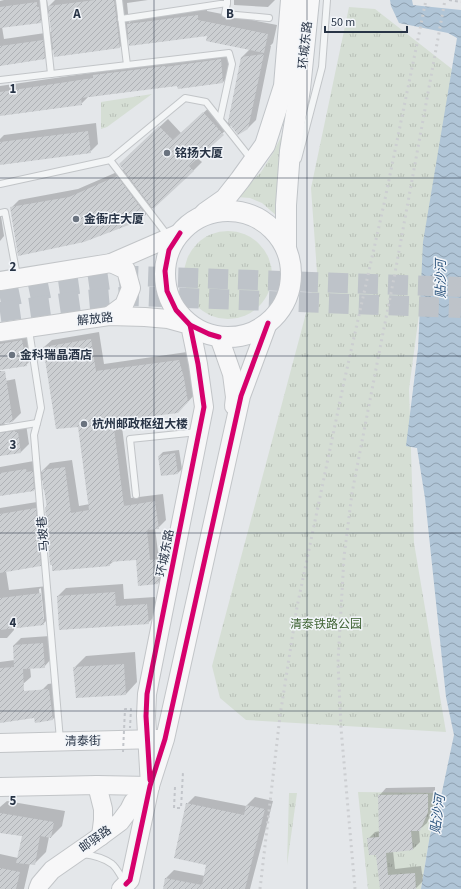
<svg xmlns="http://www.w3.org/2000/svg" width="461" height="889" viewBox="0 0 461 889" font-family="'Source Sans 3','Noto Sans SC',sans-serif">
  <defs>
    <pattern id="grass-tufts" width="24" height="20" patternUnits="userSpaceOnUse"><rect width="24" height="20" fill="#d5ded4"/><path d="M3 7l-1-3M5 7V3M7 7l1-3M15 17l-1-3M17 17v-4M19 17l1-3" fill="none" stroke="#b7bfb7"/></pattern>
    <pattern id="water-waves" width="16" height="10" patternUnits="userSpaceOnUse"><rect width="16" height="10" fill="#b0c5d7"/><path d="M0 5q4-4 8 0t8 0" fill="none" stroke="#8fa1b0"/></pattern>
    <pattern id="building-hatch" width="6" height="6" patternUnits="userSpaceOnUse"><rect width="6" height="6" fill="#cccfd2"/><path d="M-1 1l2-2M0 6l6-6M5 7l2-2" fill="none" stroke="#afb2b6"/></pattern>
  </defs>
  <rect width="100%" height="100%" fill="#e4e7ea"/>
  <!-- grass -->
  <g fill="url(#grass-tufts)">
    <polygon points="349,7 375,9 452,69 409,389 414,543 446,732 246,720 220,698 212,666 317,272 311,188"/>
    <polygon points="152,94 107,127 101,129 101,102"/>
    <polygon points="287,125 278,217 262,203 250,198 237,197 261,172 273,153"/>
    <circle cx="228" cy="275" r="44"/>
    <polygon points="358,792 437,793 421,889 368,889"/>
    <polygon points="289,793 297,793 287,865"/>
  </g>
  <!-- water -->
  <polygon fill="url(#water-waves)" points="390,0 412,0 413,5 422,6 461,10 461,889 421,889 430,835 439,806 454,735 446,697 425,498 417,448 406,446 418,349 423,242 457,38 448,33 399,23 391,6"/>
  <!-- shadow -->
  <g fill="#0003" fill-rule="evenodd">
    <path d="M4,0H47L48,7L55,0H148L127,3L129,23L137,15L207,6V11L277,25L273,43L270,46H271L256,120L248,128L231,125L197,158L202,162L194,170L153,208V207L146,214L134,222L11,208L19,200L78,189L124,169L128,156L168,119L181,133L212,105L228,123L242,57L250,49L209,35L129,38L120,47L54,49L44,58L0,65V1ZM50,12L52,32L4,39L2,27L40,22Z"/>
    <polygon points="234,0 275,0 268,7 234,5"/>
    <polygon points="228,53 230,75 223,82 178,84 88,97 81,104 0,115 0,86 97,72 101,69"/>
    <polygon points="96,123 98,144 90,152 0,164 0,139 4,135"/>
    <polygon points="0,216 1,216 4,236 0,241"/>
    <polygon points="31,331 36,355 26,365 0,369 0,336"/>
    <polygon points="99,332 104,364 187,352 195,394 186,404 121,419 131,498 163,494 166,520 158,528 155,528 158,552 167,552 166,575 158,583 137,559 114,561 109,565 52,564 46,507 47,505 43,480 34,490 0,495 0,467 34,461 35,464 40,464 41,472 50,463 72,460 79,506 90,504 79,425 44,347 52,340"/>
    <polygon points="15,379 21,413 13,421 4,423 6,425 26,424 29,444 21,452 0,455 0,382"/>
    <polygon points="179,450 182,469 178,473 159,456 163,452"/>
    <path d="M43,501L48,558L40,565L6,571L9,590L48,586L51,616L43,624L14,627V630L7,638H0V508ZM41,588L44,619H42L39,589Z"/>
    <polygon points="123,584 124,599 155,597 156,615 148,623 58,596 66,588"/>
    <polygon points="50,636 51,659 44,667 30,667 31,677 23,684 0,686 0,662 15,660 14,645 21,638"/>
    <polygon points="135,652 137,682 126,694 74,668 86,656"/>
    <polygon points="55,683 59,713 52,720 35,716 0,722 0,697 42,690 48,684"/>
    <polygon points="435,787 435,804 427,823 419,830 420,842 413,849 393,851 395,869 421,866 423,881 416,888 406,889 381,889 377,854 368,839 375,832 380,831 379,796 386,788"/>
    <polygon points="195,796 246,806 255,797 273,801 250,889 164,889 166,878 174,870 205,876 208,864 187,804"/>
    <polygon points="7,801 65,811 62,826 51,837 49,837 46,852 34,864 30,863 24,889 0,889 0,854 18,858 23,836 0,832 0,807"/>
  </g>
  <!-- building -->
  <g fill="url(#building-hatch)">
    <polygon points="95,0 114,0 120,48 54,57 48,6"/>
    <polygon points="37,2 37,7 39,7 41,23 0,28 0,7"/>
    <polygon points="198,15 198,20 268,34 264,53 206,41 207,36 129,46 127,24"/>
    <polygon points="43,40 45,59 0,66 0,46"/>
    <polygon points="264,54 248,129 238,135 228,122 241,57"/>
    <polygon points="221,59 223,83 178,89 177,86 81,98 82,105 0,116 0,92 93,78 93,75 165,66 165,67"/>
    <polygon points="203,112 224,135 189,166 194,171 153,209 119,164 159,126 173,140"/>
    <polygon points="88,131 91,153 0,165 0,142"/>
    <polygon points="117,176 146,215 134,223 84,242 18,256 10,207 69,197"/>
    <polygon points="91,339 96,371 179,360 184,378 188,402 178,413 113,421 124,506 155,501 159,529 147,530 150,560 159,559 160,572 158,584 138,586 136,560 109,562 110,566 52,571 52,565 50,565 45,507 47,507 44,489 43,489 42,470 65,467 71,513 89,510 78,427 56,429 43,347"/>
    <polygon points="22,340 27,366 0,370 0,344"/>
    <polygon points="0,371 5,371 13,422 0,424"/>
    <polygon points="15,431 15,432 18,432 21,453 0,456 0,433"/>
    <polygon points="175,453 178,474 161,476 158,456"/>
    <polygon points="26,469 27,472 33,471 34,491 0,496 0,473"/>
    <polygon points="36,508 41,566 0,573 0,514"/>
    <polygon points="115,592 116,606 147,604 149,624 59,630 57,596"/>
    <polygon points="41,593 44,625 0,630 0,598"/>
    <polygon points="43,643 45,668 23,669 24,691 49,689 53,720 35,723 34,718 0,723 0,668 14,667 13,645"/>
    <polygon points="124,664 126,695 76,698 73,667"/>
    <polygon points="428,794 428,812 420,831 411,831 413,850 386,853 388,875 415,873 416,889 380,889 376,855 369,855 367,838 379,837 378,795"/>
    <polygon points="186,803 244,815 246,805 265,809 245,889 163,889 165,878 202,885 206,865 174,858"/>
    <polygon points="0,813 54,822 51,838 40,836 35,865 16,863 22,836 0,833"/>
    <polygon points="0,868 20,872 16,889 0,889"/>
  </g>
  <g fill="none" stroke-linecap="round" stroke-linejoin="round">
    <!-- primary-tunnel -->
    <g stroke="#bec3c9" stroke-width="20" stroke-dasharray="20 10" stroke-linecap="butt">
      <polyline points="0,298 49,288 135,276 461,287"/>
      <polyline points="0,312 85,300 132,296 461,308"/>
    </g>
    <!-- lane casing -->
    <g stroke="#c2c5c8" stroke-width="8">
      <g id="lane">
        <polyline points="43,0 51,74"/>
        <polyline points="119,0 127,65"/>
        <polyline points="227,3 225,14 269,18"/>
        <polyline points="121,19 227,3 227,0"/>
        <polyline points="0,80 229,53 232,64 220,119"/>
        <polyline points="298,159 322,67 327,0"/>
        <polyline points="110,160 168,236"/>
        <polyline points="0,184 110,160 185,98 206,102 251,159"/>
        <polyline points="0,213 5,212 17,276"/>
        <polyline points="29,330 41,408 34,435 60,740"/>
        <polyline points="0,429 37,423"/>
        <polyline points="136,495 130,439 198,432"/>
        <path d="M82,854C91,855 104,858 112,864C117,868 121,877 125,882"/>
      </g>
    </g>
    <!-- secondary casing -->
    <g stroke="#c2c5c8" stroke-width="20">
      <g id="secondary">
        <polyline points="0,281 111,263 180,233"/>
        <polyline points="109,316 124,305 131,288 126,270 111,263"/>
        <polyline points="0,332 109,316 145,317 168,319 190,325 198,364 204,407 147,694 146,716 150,786"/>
        <polyline points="219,337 232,374 235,397 234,406"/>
        <polyline points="0,743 158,739"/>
        <polyline points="97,785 103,809 103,820 101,836"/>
        <polyline points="0,787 97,785 150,786"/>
        <polyline points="38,889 40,884 52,870 101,836 120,822 129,810 133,802 150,786"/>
        <polyline points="121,889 130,880 150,786 165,739 241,396 268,323"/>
      </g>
    </g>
    <!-- primary casing -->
    <g stroke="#c0c4c8" stroke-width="22">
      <g id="primary">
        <circle cx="228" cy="274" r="63"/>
        <polyline points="205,213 225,199 240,180 265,145 284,86 291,0"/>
        <polyline points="286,246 286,205 290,151 300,89 309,0"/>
      </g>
    </g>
    <!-- path -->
    <g stroke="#c2c5ca" stroke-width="2" stroke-dasharray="3 3" stroke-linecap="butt">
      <polyline points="449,0 461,2"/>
      <polyline points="175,787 174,808 181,808 183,772"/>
    </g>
    <!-- lane -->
    <use href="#lane" stroke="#f3f5f6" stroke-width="6"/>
    <!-- secondary -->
    <use href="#secondary" stroke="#f7f7f8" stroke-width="18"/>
    <!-- primary -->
    <use href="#primary" stroke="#f7f7f8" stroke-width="20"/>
    <!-- rail -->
    <g stroke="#ccced1" stroke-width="3" stroke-dasharray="2 4" stroke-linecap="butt">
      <polyline points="260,889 280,716 297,607 344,382 384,204 426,0"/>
      <polyline points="355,889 341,728 338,662 344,557 352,493 382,338 395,273 445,0"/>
    </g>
    <!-- path-bridge -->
    <polyline stroke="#c2c5ca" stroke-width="2" stroke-dasharray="3 3" stroke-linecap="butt" points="123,752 125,709 131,709 130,728"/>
    <!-- cycleway casing -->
    <g stroke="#f2f5f9" stroke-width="8">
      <g id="cycleway">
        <polyline points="180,233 169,250 165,271 167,291 176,310 190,325 209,334 219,337"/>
        <polyline points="150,780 146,716 147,694 204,407 198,364 190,325"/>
        <polyline points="126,884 130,880 150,786 165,739 241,396 268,323"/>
      </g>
    </g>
    <!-- cycleway -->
    <use href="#cycleway" stroke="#d6006c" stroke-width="5"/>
  </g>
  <!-- grid -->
  <path fill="none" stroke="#283446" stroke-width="1" stroke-opacity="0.55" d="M154,0V889M307,0V889M0,178H461M0,356H461M0,533H461M0,711H461"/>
  <!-- markers -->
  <g fill="#6a737f" stroke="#f2f5f9" stroke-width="1.5">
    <circle cx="167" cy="153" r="4"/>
    <circle cx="76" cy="219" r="4"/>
    <circle cx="12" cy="355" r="4"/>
    <circle cx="84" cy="424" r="4"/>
  </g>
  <g text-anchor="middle" stroke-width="3" stroke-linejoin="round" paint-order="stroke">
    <!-- street labels -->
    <g font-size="12" fill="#283446" stroke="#f2f5f9">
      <text transform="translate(305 45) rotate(-84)" y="4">环城东路</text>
      <text transform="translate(95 319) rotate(-6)" y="4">解放路</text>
      <text transform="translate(43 534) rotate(-95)" y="4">马坡巷</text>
      <text transform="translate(165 553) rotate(-79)" y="4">环城东路</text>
      <text transform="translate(83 741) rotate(-1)" y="4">清泰街</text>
      <text transform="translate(95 839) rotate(-35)" y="4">邮驿路</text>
    </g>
    <!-- poi labels -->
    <g font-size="12" font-weight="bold" fill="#283446" stroke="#f2f5f9" text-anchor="start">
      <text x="175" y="157">铭扬大厦</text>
      <text x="84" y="223">金衙庄大厦</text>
      <text x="20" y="359">金科瑞晶酒店</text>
      <text x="92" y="428">杭州邮政枢纽大楼</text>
    </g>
    <!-- park labels -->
    <g font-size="12" fill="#3f6334" stroke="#f2f5f9">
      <text x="326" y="628">清泰铁路公园</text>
    </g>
    <!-- water labels -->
    <g font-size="13" font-style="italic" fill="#2d557e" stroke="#f2f5f9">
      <text transform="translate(440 279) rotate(-90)" y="5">贴沙河</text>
      <text transform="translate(437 814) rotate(-82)" y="5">贴沙河</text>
    </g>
  </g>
  <g font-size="13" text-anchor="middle" font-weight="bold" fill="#283446" stroke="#f2f5f9" stroke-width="3" stroke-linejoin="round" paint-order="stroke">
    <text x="77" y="18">A</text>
    <text x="230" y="18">B</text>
    <text x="13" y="93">1</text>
    <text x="13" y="271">2</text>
    <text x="13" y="449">3</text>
    <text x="13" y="627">4</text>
    <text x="13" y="805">5</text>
  </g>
  <!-- scale -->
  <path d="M325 26v6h82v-6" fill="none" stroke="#283446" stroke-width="2"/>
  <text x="331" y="26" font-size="12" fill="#283446" stroke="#f2f5f9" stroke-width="3" paint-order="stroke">50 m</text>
</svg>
